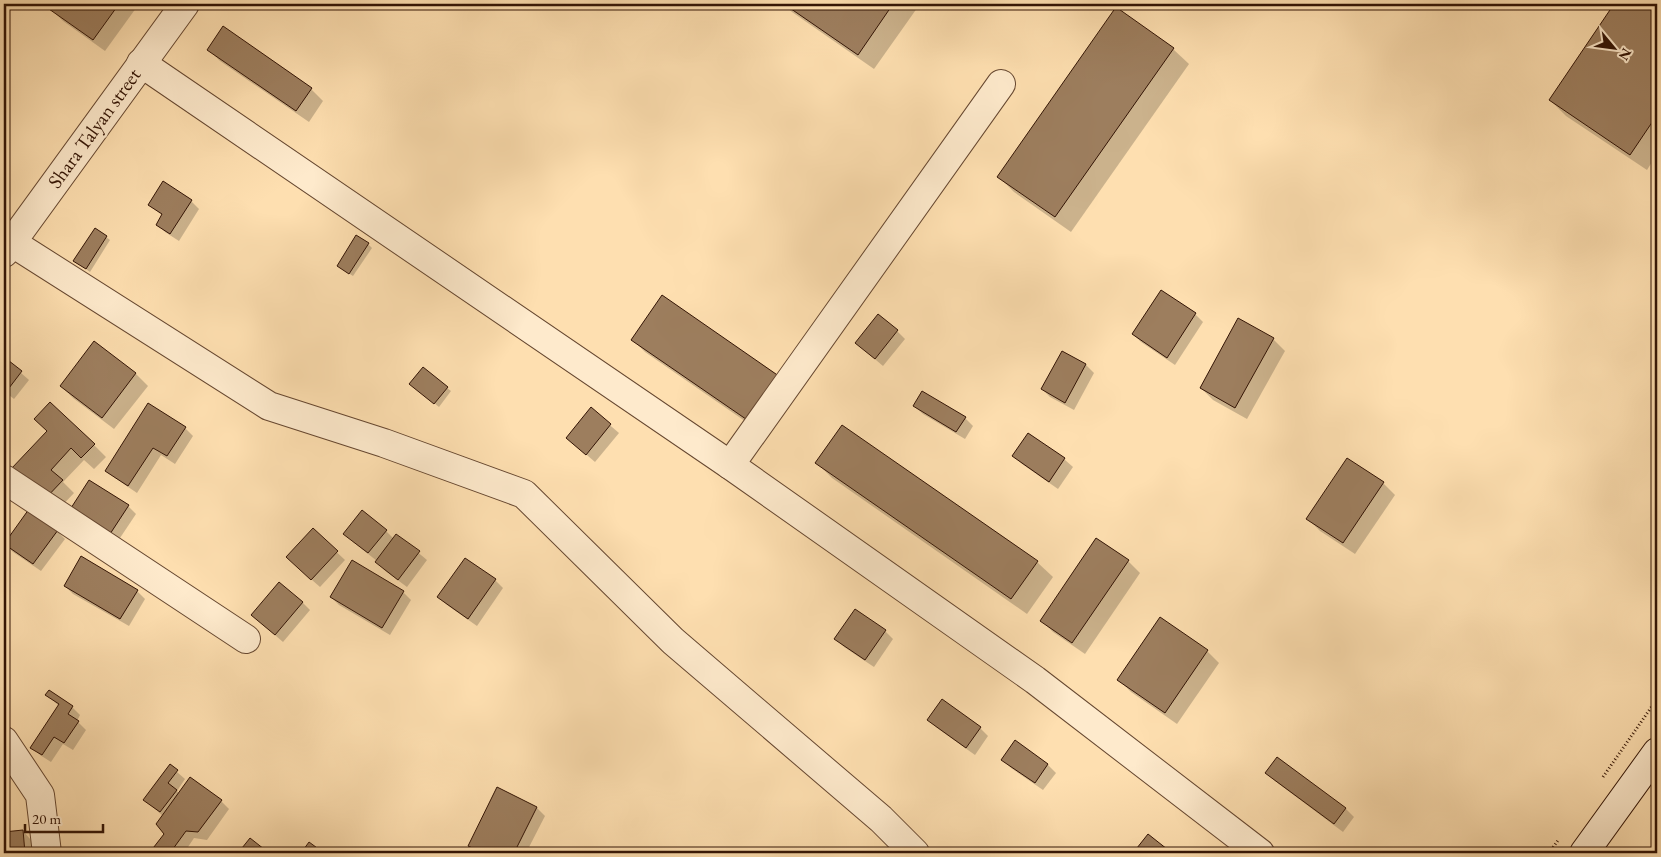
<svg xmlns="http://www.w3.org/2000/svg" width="1661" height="857" viewBox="0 0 1661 857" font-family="'EB Garamond',serif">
  <rect width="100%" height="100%" fill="#fedfb0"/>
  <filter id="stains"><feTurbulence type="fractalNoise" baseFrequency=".004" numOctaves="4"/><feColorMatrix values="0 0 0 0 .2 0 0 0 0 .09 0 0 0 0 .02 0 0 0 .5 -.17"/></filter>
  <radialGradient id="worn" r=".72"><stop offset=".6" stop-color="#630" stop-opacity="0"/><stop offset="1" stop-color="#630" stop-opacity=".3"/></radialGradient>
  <!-- shadow -->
  <g fill="#0003">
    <polygon points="54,4 139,4 105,51 63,21 51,9"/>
    <polygon points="305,4 314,4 311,8"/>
    <polygon points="783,4 920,4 874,69 792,12"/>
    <polygon points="1615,4 1657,4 1657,154 1647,170 1566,116 1550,100"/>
    <polygon points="208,49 311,89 323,101 309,122 220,61"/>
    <polygon points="1173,49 1189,64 1071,232 1014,192 999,177"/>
    <polygon points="4,178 9,184 4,192"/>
    <polygon points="191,201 199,209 179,241 165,232 157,224 163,216 149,205"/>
    <polygon points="106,237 110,240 90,272 75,261"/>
    <polygon points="368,244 372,248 353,276 342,269"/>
    <polygon points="1195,314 1203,322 1175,365 1141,342 1133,334"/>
    <polygon points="897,331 905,339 883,366 856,343"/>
    <polygon points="1273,339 1285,351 1247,419 1213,400 1201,388"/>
    <polygon points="633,340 785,382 797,394 768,437 645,352"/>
    <polygon points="94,342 136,374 148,386 114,429 73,398 61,386"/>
    <polygon points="1062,353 1086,365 1094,373 1074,410 1050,397 1042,389"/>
    <polygon points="4,358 29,380 14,399 4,391"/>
    <polygon points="414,387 447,388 451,391 439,407"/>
    <polygon points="914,406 965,418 973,426 965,439 923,414"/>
    <polygon points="591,409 619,433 595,462 567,438"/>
    <polygon points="185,428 193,436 175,464 161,455 137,493 115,478 106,470"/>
    <polygon points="48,431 94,445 106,457 94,469 84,460 63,482 74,493 57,511 25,481"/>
    <polygon points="1029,435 1064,459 1073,467 1058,489 1022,464 1014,456"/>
    <polygon points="817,463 1037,562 1053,577 1027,614 832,478"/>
    <polygon points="1383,483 1395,495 1355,554 1320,531 1308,519"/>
    <polygon points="128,506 136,514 118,541 80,516"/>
    <polygon points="313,530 345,560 320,587 295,565"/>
    <polygon points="57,531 65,539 41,571 13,552 5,544"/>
    <polygon points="386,531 394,539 397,535 427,560 407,587 384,570 377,561 353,542"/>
    <polygon points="1128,561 1140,573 1085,654 1053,632 1041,620"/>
    <polygon points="495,580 503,588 477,626 447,605 439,597"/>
    <polygon points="65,586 137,591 145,599 129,626 73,594"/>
    <polygon points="403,592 411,600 390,635 339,605 331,597"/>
    <polygon points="302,602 310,610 283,642 261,623"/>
    <polygon points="885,631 893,639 874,667 844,647 836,639"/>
    <polygon points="1207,651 1219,663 1177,724 1131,692 1119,680"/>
    <polygon points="49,692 72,707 80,715 77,721 86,730 73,750 63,744 51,762 40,755 32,747 59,706 47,695"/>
    <polygon points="929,720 980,728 988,736 975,755 937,728"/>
    <polygon points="1015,742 1048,765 1056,773 1043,790 1011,768 1003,760"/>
    <polygon points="1278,758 1346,809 1354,817 1343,832 1275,781 1267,773"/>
    <polygon points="170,766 185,779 177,791 179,794 190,779 221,801 229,809 207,840 194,838 184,853 153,853 152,852 165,834 163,816 145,800"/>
    <polygon points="498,789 537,808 545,816 526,853 477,853 470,846"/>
    <polygon points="23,831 31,840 32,853 4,853 4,833"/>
  </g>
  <!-- building -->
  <g fill="#9d7e5e" stroke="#331405">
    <polygon points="53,4 119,4 93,40 49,9"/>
    <polygon points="784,4 893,4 858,55"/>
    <polygon points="1614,4 1657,4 1657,115 1630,155 1549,100"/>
    <polygon points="1116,7 1174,48 1055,217 997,177"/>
    <polygon points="223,26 312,88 296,111 207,50"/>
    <polygon points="163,181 192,200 170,234 156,225 162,214 148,205"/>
    <polygon points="95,228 107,236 86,269 73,261"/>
    <polygon points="356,235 369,243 349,274 337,266"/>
    <polygon points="1161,290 1196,313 1167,358 1132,334"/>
    <polygon points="662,295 786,381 756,426 631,340"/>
    <polygon points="878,314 898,330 875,359 855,343"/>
    <polygon points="1238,318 1274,338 1235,408 1200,388"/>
    <polygon points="94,341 136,373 102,418 60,386"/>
    <polygon points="1062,351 1086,364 1065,403 1041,389"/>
    <polygon points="4,357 22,371 6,392 4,391"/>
    <polygon points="423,367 448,387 434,404 409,384"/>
    <polygon points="922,391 966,417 956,432 913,406"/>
    <polygon points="50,402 95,444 81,458 71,448 51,470 63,480 44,500 11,469 47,431 34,419"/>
    <polygon points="148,403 186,427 167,456 153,448 128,486 105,471"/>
    <polygon points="591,407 611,424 586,455 566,438"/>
    <polygon points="842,425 1038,561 1011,599 815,463"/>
    <polygon points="1028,433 1065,458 1049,482 1012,456"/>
    <polygon points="1347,458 1384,482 1343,543 1306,519"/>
    <polygon points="89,480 129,505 110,534 71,508"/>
    <polygon points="29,509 58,530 33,564 4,544"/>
    <polygon points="362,510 387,530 368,553 343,534"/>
    <polygon points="313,528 338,551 311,580 286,557"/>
    <polygon points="396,534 420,551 398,580 375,562"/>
    <polygon points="1096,538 1129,560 1072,643 1040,621"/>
    <polygon points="81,556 138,590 120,619 64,586"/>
    <polygon points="465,558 496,579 468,619 437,597"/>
    <polygon points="352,560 404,591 382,628 330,597"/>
    <polygon points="279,582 303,602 275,635 251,615"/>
    <polygon points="855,609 886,630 865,660 834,639"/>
    <polygon points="1160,617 1208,650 1165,713 1117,680"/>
    <polygon points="49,690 73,706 68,714 79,721 64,743 54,737 42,755 30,748 59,704 45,695"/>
    <polygon points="942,699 981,727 966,748 927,720"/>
    <polygon points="1015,740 1048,764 1035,783 1001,760"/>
    <polygon points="1277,757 1346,808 1334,824 1265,773"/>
    <polygon points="170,764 178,770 168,783 177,790 160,812 143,800"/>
    <polygon points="190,777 222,800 198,832 186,831 170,853 151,853 150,852 164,834 156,824"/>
    <polygon points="497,787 537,807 514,853 483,853 468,846"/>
    <polygon points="23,830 25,853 6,853 5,847 4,847 4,832"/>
    <polygon points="1148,834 1172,853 1133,853"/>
    <polygon points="250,838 269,853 238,853"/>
    <polygon points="309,842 324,853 301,853"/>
  </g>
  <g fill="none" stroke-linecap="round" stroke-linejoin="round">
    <!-- street casing -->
    <g stroke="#664730" stroke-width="30">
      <g id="street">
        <polyline points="141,63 730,465 1035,680 1260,853"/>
        <polyline points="11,242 269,406 384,443 524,494 673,641 881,819 915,853"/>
        <polyline points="4,253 185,4"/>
        <polyline points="730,465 1001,84"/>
        <polyline points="4,479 246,639"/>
        <polyline points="4,741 40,795 47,853"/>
      </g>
    </g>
    <!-- secondary casing -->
    <g stroke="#331405" stroke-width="30">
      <polyline id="secondary" points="1584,853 1657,752"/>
    </g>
    <!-- path -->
    <g stroke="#331405" stroke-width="3" stroke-dasharray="1 2.5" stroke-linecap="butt">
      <polyline points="1603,777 1657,699"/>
      <polyline points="1549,853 1559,839"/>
    </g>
    <!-- street -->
    <use href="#street" stroke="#feeacc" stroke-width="28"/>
    <!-- secondary -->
    <use href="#secondary" stroke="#feeacc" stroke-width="28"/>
  </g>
  <g text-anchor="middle" stroke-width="5" stroke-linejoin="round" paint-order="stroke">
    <!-- street labels -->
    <g font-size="20" fill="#331405" stroke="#feeacc">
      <text transform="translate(94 128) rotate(-54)" y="7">Shara Talyan street</text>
    </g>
  </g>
  <!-- margin -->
  <rect width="1661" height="857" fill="none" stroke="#fedfb0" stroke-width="20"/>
  <rect x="5" y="5" width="1651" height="847" fill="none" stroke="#331405" stroke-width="2.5"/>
  <rect x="10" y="10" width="1641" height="837" fill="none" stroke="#331405"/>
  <!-- north arrow -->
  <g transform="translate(1614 48) rotate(119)" stroke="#feeacc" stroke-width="4" paint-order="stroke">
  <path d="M0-4L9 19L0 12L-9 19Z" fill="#331405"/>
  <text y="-8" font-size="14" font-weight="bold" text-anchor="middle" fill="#331405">N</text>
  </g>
  <!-- scale -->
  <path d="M25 824v8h78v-8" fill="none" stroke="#331405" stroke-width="2.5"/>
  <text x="32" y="824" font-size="15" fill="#331405" stroke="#feeacc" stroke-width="4" paint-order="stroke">20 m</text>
  <rect width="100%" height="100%" filter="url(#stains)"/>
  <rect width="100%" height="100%" fill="url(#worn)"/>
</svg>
